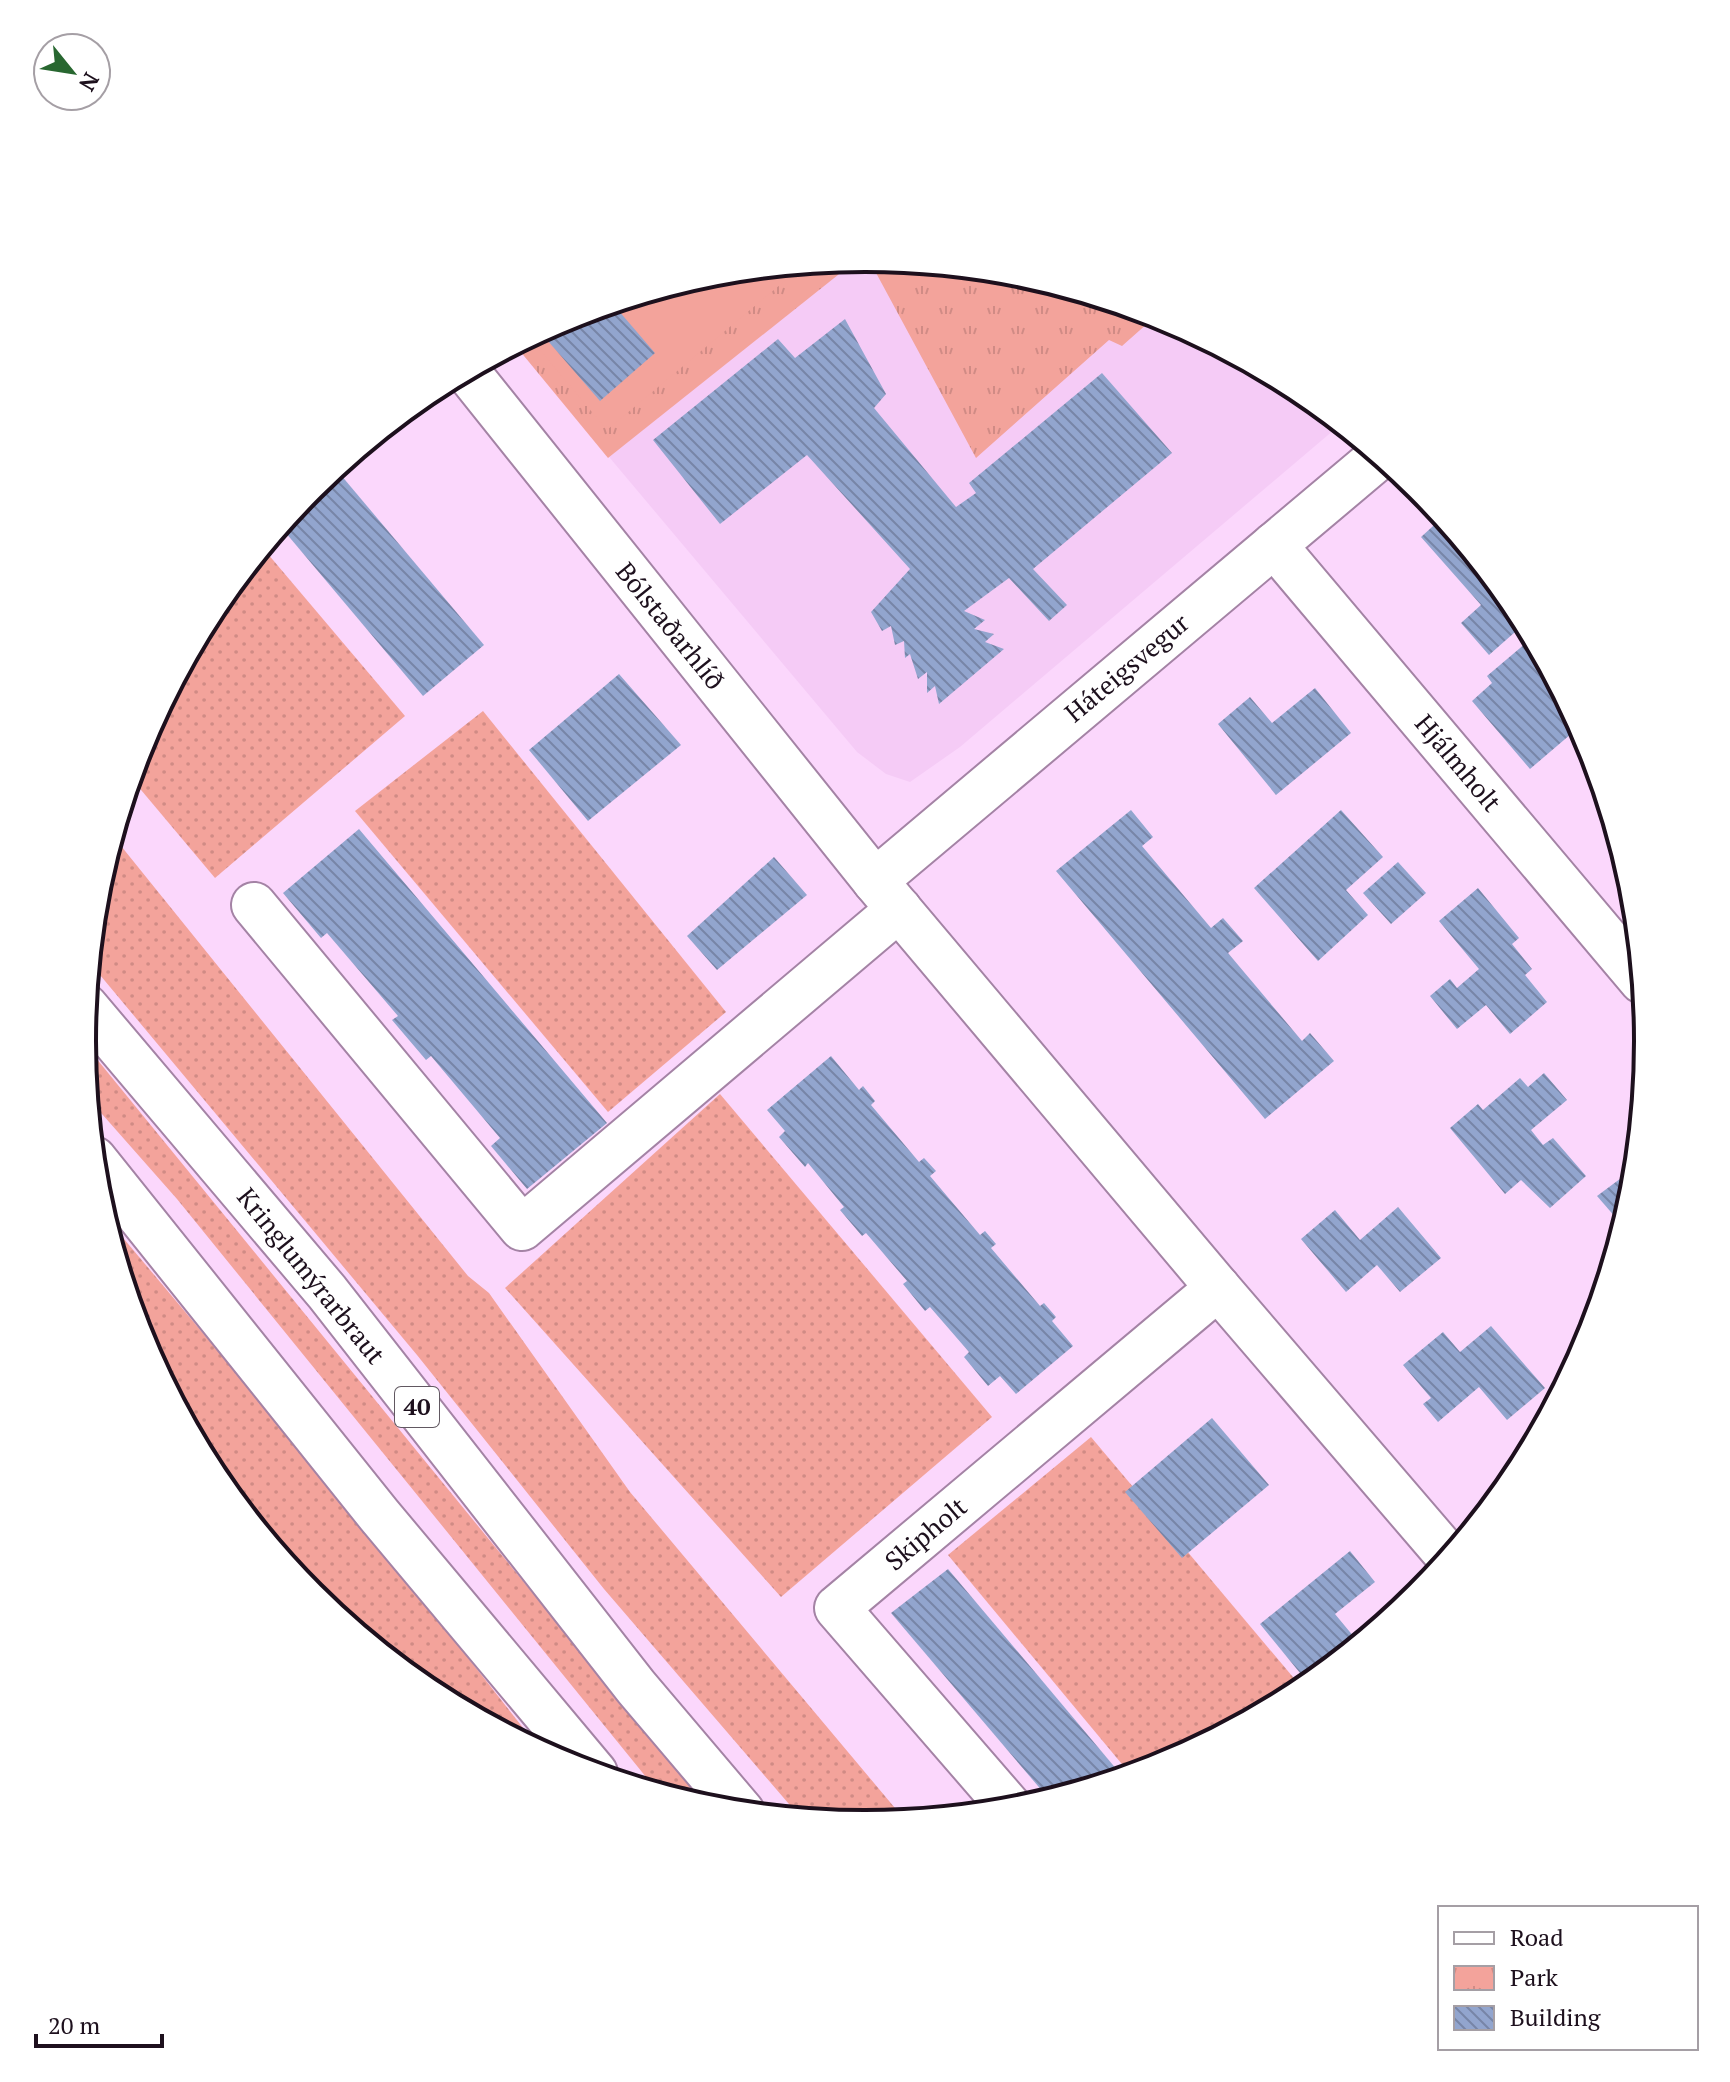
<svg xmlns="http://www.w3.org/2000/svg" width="1730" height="2082" viewBox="0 0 1730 2082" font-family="'PT Serif',serif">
  <defs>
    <pattern id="grass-dots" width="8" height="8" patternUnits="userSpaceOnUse" patternTransform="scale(2)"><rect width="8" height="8" fill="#f3a39b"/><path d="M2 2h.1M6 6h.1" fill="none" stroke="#d08b85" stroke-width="1.8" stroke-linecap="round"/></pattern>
    <pattern id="park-tufts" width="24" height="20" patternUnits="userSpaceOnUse" patternTransform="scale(2)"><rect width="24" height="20" fill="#f3a39b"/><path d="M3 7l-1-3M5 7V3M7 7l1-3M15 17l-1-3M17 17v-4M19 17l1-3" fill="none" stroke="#d08b85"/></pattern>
    <pattern id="building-back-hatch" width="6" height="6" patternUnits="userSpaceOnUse" patternTransform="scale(2)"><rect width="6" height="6" fill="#92a5ce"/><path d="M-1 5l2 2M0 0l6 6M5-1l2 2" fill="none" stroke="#7785a7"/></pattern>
  </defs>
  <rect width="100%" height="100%" fill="#fbd7fc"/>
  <!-- built -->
  <polygon fill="#f5cbf6" points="865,258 1018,273 1165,318 1300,390 1341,424 960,747 910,782 886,774 857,752 515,345 566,317 713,273"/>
  <!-- grass -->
  <g fill="url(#grass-dots)">
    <polygon points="262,547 405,716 215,878 131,778 142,741 214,606"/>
    <polygon points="483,711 726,1012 608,1112 355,811"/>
    <polygon points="113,836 468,1276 489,1293 630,1492 905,1820 865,1824 801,1818 604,1589 417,1355 90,963 97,888"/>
    <polygon points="82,1041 563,1630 713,1809 659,1793 177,1199 87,1097"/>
    <polygon points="720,1094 992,1417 781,1597 505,1288"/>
    <polygon points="103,1214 360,1520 542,1752 430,1692 311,1594 214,1476 141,1340"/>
    <polygon points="1091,1437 1303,1689 1164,1765 1131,1775 948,1555"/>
  </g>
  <!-- park -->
  <g fill="url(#park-tufts)">
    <polygon points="868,258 1018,273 1157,315 1122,346 1109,340 976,458"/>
    <polygon points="858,259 608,458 515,345 566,317 713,273"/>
  </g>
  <!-- garden -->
  <polygon fill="#f3a39b" points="805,264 607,430 529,337 566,317 713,273"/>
  <!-- building -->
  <g fill="url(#building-back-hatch)">
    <polygon points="612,303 655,353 600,401 548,341 581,313"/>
    <polygon points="845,319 886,394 874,408 956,507 976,493 969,483 1102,373 1172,453 1033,569 1067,605 1049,621 1009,578 964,611 985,620 974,629 994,634 985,642 1004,649 939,704 935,686 927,693 927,672 918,679 910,654 905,658 904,641 895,645 891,626 882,631 871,612 910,569 807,455 720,524 653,440 778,339 795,358"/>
    <polygon points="335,468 484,645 423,696 280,526 312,487"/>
    <polygon points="1443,517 1501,588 1495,593 1523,625 1489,655 1461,623 1481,605 1421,537"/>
    <polygon points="1532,638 1589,742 1594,761 1571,734 1530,769 1472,701 1492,683 1487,676"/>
    <polygon points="619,674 681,745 588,821 529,750"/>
    <polygon points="1315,688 1351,733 1276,795 1218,724 1250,697 1272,723"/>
    <polygon points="1131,810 1153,837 1142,846 1211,928 1223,918 1243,941 1228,953 1302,1041 1310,1033 1334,1061 1265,1119 1056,871"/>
    <polygon points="1341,810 1383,857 1346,890 1368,915 1318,961 1254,888"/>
    <polygon points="359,829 607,1123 527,1189 491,1146 500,1138 431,1056 426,1060 392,1020 398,1016 327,933 321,938 283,893"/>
    <polygon points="774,857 807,895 717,970 687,936"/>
    <polygon points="1398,862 1426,893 1391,924 1363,893"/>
    <polygon points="1478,888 1519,938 1512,944 1532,969 1525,975 1547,1002 1510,1034 1486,1005 1457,1029 1430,996 1450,979 1457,988 1479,969 1439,921"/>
    <polygon points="831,1056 859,1090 863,1086 875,1101 871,1105 919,1162 924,1158 936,1171 930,1176 980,1235 985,1231 996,1244 991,1248 1040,1306 1044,1303 1056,1317 1052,1321 1073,1346 1016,1394 1000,1376 988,1386 964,1357 969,1352 930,1307 925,1311 903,1284 907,1281 866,1233 862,1236 840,1210 844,1207 808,1163 805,1167 779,1137 785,1131 767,1110"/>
    <polygon points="1544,1073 1567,1100 1531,1130 1543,1145 1553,1138 1586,1176 1550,1208 1521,1180 1505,1194 1450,1128 1478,1104 1483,1110 1520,1078 1528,1087"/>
    <polygon points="1636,1167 1633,1194 1623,1226 1597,1196"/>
    <polygon points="1398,1207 1441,1258 1400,1292 1377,1265 1346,1292 1301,1239 1335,1210 1360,1240"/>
    <polygon points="1491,1326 1545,1388 1507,1420 1479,1387 1438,1422 1423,1404 1431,1398 1403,1365 1443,1332 1460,1352"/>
    <polygon points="1212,1418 1269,1485 1182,1558 1125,1492"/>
    <polygon points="1350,1551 1375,1582 1335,1614 1359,1643 1309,1684 1260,1624"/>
    <polygon points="948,1569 1029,1665 1123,1777 1049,1799 891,1613"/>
  </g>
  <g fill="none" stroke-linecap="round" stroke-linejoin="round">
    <!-- minor casing -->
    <g stroke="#a483a5" stroke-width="48">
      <g id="minor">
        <polyline points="466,370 875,881 1218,1288 1449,1557"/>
        <polyline points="1274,545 1642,981"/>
        <polyline points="875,881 1380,456"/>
        <polyline points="254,905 522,1228 899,909"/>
        <polyline points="1012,1810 837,1608 1218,1288"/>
      </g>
    </g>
    <!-- major casing -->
    <g stroke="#a483a5" stroke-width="48">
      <g id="major">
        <polyline points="85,1006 327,1292 636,1687 742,1812"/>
        <polyline points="94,1159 379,1515 595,1773"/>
      </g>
    </g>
    <!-- minor -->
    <use href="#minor" stroke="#fff" stroke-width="44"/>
    <!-- major -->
    <use href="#major" stroke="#fff" stroke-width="44"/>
  </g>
  <g text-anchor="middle" stroke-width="6" stroke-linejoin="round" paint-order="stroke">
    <!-- shield labels -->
    <rect fill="#fff" stroke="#615861" stroke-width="2" x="395" y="1387" width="44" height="40" rx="6"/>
    <g font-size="24" font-weight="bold" fill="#1d101d">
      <text x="417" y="1415">40</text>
    </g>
    <!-- street labels -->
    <g font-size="26" fill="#1d101d" stroke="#fff">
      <text transform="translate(670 626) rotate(51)" y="9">Bólstaðarhlíð</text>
      <text transform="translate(1127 668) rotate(-40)" y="9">Háteigsvegur</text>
      <text transform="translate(1458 763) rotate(50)" y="9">Hjálmholt</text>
      <text transform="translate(311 1276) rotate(51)" y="9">Kringlumýrarbraut</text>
      <text transform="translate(926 1534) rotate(-40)" y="9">Skipholt</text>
    </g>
  </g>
  <!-- crop -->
  <path d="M0 0H1730V2082H0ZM96 1041a769 769 0 1 1 1538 0a769 769 0 1 1-1538 0Z" fill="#fff" fill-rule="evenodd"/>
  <path fill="none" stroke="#1d101d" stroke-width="4" d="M96 1041a769 769 0 1 1 1538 0a769 769 0 1 1-1538 0Z"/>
  <!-- legend -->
  <rect x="1438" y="1906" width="260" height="144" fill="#ffffff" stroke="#a59fa5" stroke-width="2"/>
  <rect x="1454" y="1932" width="40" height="12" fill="#ffffff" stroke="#a59fa5" stroke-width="2"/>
  <text x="1510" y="1946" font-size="24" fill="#1d101d">Road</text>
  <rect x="1454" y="1966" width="40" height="24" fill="url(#park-tufts)" stroke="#a59fa5" stroke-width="2"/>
  <text x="1510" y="1986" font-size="24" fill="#1d101d">Park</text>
  <rect x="1454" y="2006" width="40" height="24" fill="url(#building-back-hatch)" stroke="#a59fa5" stroke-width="2"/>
  <text x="1510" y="2026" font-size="24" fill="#1d101d">Building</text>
  <!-- north arrow -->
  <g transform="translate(72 72) rotate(120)"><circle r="38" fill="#ffffff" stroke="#a59fa5" stroke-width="2"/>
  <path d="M0-6L14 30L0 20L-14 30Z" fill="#286730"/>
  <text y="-12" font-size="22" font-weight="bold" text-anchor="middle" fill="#1d101d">N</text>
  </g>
  <!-- scale -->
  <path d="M36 2034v12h126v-12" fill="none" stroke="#1d101d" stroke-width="4"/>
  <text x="48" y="2034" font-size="24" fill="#1d101d" stroke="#ffffff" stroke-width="6" paint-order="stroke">20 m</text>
</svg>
